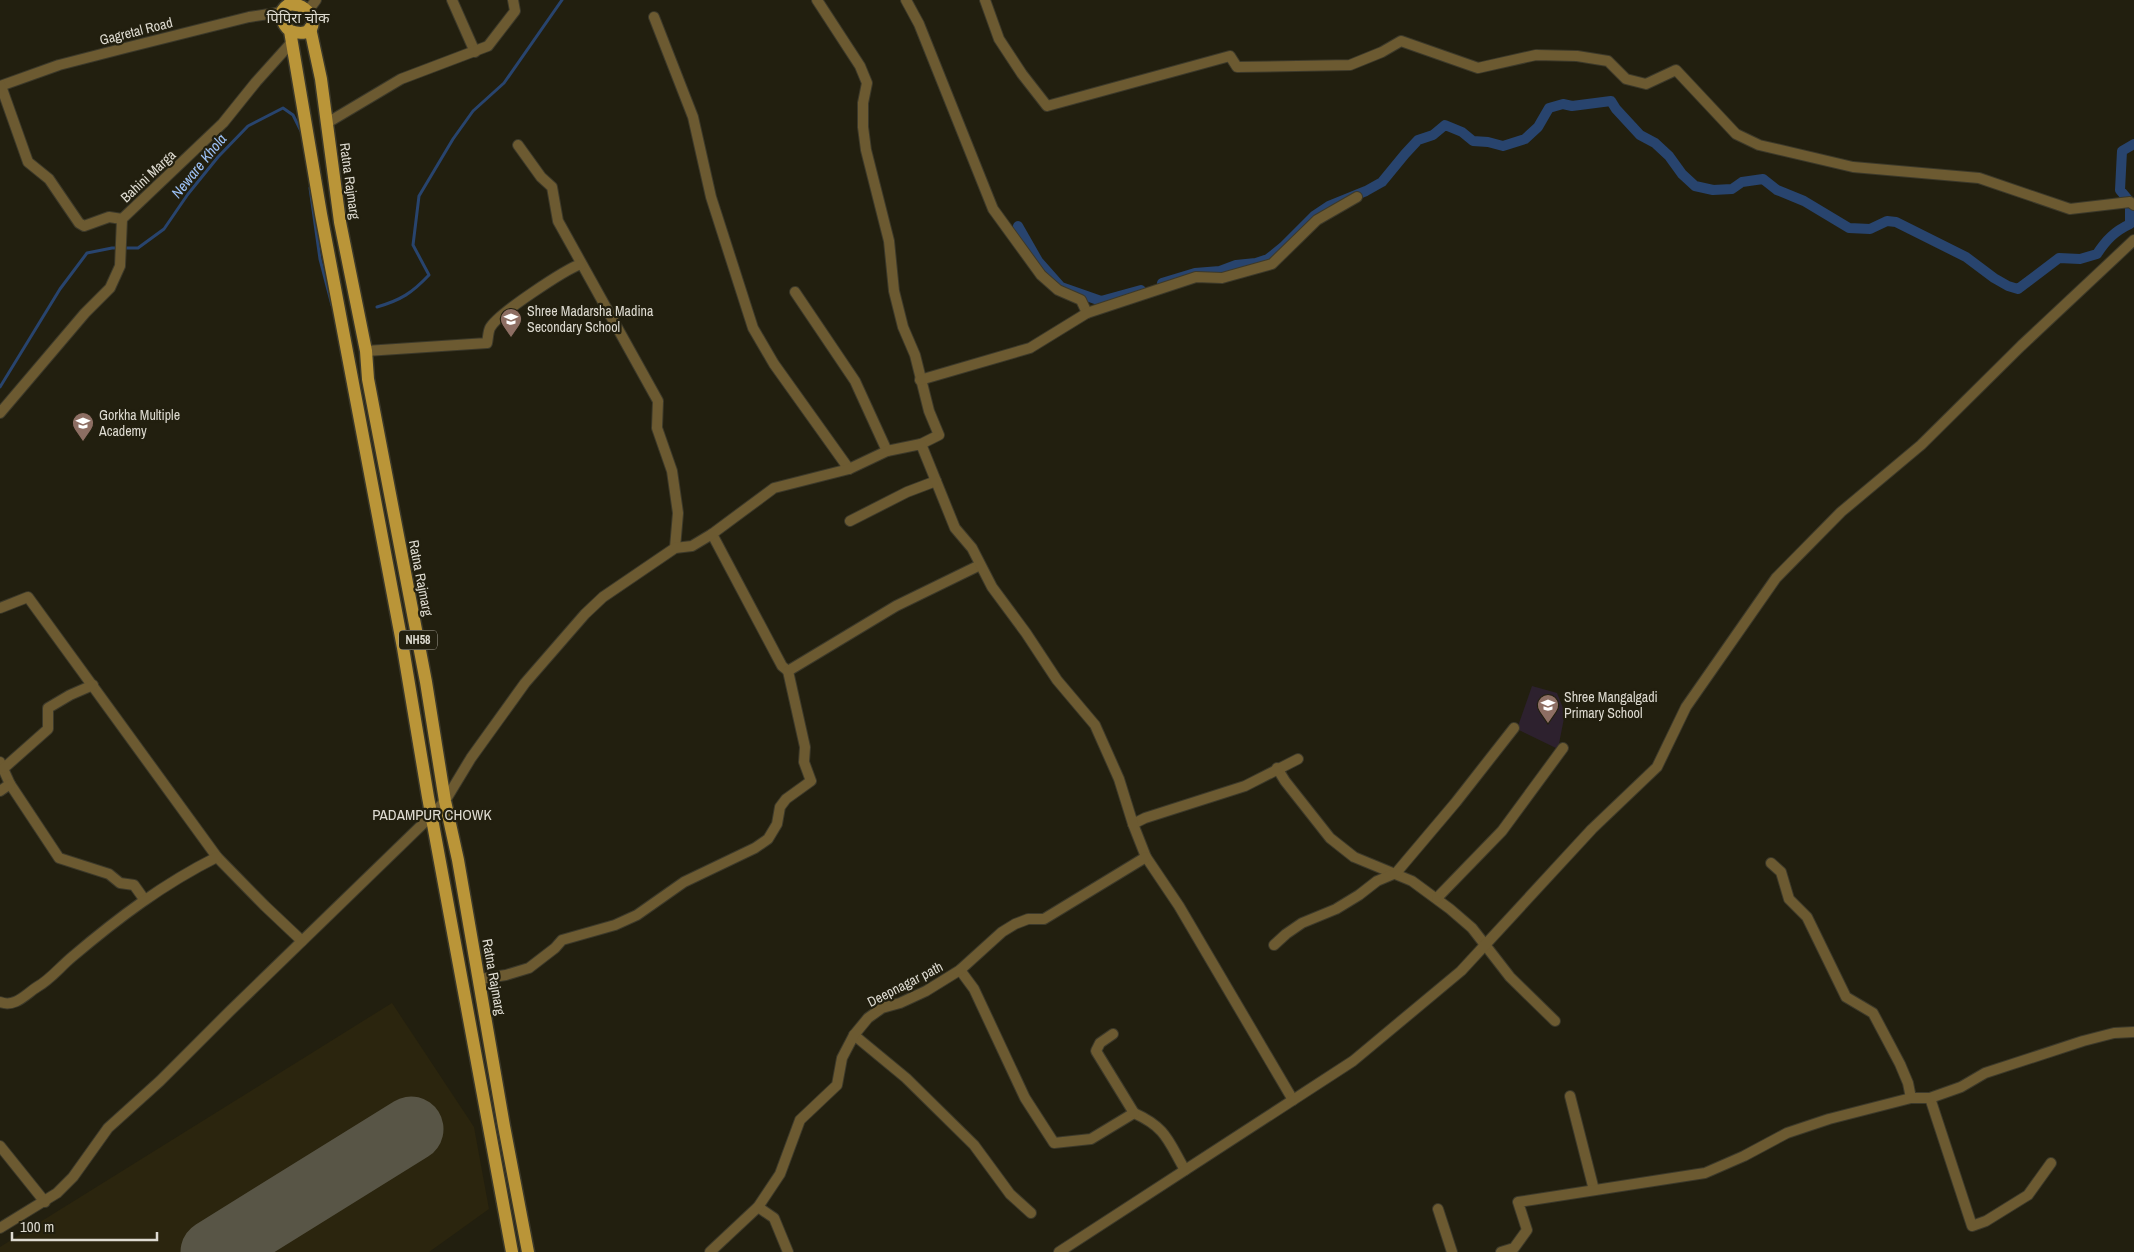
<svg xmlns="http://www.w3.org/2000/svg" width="2134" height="1252" viewBox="0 0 2134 1252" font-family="'Archivo Narrow','Noto Sans Devanagari',sans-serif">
  <rect width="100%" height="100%" fill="#221f0f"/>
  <!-- built -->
  <polygon fill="#2b250e" points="392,1003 474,1127 489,1209 429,1252 0,1252 0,1247"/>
  <!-- education -->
  <polygon fill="#2d212e" points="1532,686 1557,693 1565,713 1558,749 1517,729"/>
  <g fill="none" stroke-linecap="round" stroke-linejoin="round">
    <!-- stream -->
    <g stroke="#28446e" stroke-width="3">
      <polyline points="310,188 320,259 332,305"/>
      <path d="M377,307C401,300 412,293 429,275L413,245L419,196L453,139L473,111L504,83L562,0"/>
      <polyline points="0,387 60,289 87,253 112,248 138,248 164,229 188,194 218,157 248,126 283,108 293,115 302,133"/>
    </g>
    <!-- canal -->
    <g stroke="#28446e" stroke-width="10">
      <polyline points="1018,226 1038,261 1061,287 1101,301 1141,290"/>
      <path d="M1162,283L1195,273L1220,271L1236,265L1256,263L1268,259L1283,247L1314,216L1329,206L1366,191L1382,182L1405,154L1418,140L1433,135L1445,125L1462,132L1473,141L1488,142L1503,146L1525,139L1538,127L1549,108L1563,104L1572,106L1611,101L1616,109L1640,135L1655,143L1669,156L1682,174L1695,186L1713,190L1732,189L1742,182L1763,179L1777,190L1804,201L1849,228L1870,229L1887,221L1896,222L1966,257L1994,278L2008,286L2018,289L2059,258L2080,259L2097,254C2106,240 2115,231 2130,224V202L2120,190L2122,151L2134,144"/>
    </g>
    <!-- runway -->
    <polyline stroke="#585546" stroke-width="65" points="213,1252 411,1129"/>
    <!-- minor casing -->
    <g stroke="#3c392a" stroke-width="12">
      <g id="minor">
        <polyline points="452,0 475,52"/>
        <polyline points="817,0 860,66 867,83 863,103 863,127 866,150 889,241 894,291 903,327 915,355 929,411 939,435 921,444"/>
        <polyline points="906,0 919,24 993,209 1041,275 1058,290 1081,300 1087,313"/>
        <polyline points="985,0 999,39 1022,74 1047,106 1230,56 1237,67 1350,65 1382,52 1401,41 1478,68 1536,55 1577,56 1608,61 1626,79 1646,84 1676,70 1736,134 1759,145 1853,167 1979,178 2070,209 2130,202 2134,205"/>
        <polyline points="310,8 316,0"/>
        <polyline points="654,17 693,117 711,197 753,328 774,364 849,469"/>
        <polyline points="0,86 59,65 125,48 249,17 282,12"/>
        <polyline points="1,86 28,162 49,179 79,223 84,226 109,217 122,219"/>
        <polyline points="327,123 401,79 488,46 515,11 513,0"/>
        <polyline points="518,145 541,177 552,187 558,221 658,401 657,428 672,471 678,513 675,548"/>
        <polyline points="795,292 855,381 887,451"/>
        <path d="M366,351L487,343C488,339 488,332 490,328C497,314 566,269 581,264"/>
        <polyline points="920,380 1030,348 1087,313 1196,277 1222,278 1272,264 1317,220 1357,197"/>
        <polyline points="0,413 85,313 110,288 120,266 122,219 223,123 256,82 291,43"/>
        <polyline points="850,521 907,492 936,481"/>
        <polyline points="712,534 782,666 788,671"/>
        <polyline points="0,608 28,597 217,857 265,906 302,941"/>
        <polyline points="0,762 10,784 59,858 109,874 120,883 134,885 144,899"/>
        <polyline points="4,768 48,729 48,708 70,695 93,685"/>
        <polyline points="1277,768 1285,781 1330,838 1354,857 1412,881 1450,909 1472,928 1510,977 1555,1021"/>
        <polyline points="0,791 10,784"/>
        <polyline points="1133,824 1145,818 1245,786 1298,759"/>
        <polyline points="1771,863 1781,872 1789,899 1807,917 1846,997 1873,1013 1900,1064 1908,1083 1911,1098"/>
        <polyline points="1437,898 1502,831 1563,748"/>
        <polyline points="1274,945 1286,934 1302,923 1336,909 1359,895 1377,881 1396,873 1456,802 1514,728"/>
        <path d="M960,970L974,989L1025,1098L1054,1143L1091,1139L1134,1113C1167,1128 1168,1141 1185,1170"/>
        <polyline points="480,979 506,975 529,968 555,948 562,940 615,925 637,915 684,882 755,848 768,839 777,824 780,807 786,799 811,781 804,762 805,747 788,671 896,606 980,565"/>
        <path d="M0,1002C15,1008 26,994 37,987C50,980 60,967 72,957C118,918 163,884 217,857"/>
        <polyline points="1113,1034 1100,1043 1096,1051 1134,1113"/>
        <polyline points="854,1035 906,1078 974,1145 1010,1194 1031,1213"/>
        <polyline points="1570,1096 1594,1190"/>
        <polyline points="1930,1098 1972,1226 1986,1221 2028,1195 2051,1163"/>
        <polyline points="0,1146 45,1202"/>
        <polyline points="758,1207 774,1218 788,1252"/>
        <polyline points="1438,1209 1452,1252"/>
        <polyline points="0,1228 57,1193 73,1177 108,1128 160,1081 230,1011 432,815 445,801 471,758 525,683 585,614 603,597 675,548 692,546 712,534 774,488 849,469 887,451 921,444 955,528 972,548 992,587 1026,633 1057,680 1095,725 1119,779 1133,824 1146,857 1179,906 1293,1100"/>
        <polyline points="710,1252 758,1207 780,1174 800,1120 837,1085 842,1058 854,1035 868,1018 882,1008 900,1003 926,991 960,970 1002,932 1015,924 1028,919 1044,919 1146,857"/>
        <polyline points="1059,1252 1353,1061 1461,971 1592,829 1657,767 1686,707 1776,578 1841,512 1921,445 2021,346 2134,240"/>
        <polyline points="1501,1252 1514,1248 1527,1230 1518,1202 1705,1173 1744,1156 1787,1133 1829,1119 1911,1098 1930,1098 1961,1087 1985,1073 2083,1041 2114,1033 2134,1032"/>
      </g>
    </g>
    <!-- major casing -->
    <g stroke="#3c392a" stroke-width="15">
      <g id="major">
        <polyline points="310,28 321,79 340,222 366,351 368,379 426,682 445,801 458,860 504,1126 528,1252"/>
        <path d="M290,31C326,42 314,0 288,5C277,12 282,24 290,31L321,214L403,648L428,797L512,1252"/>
      </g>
    </g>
    <!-- minor -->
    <use href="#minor" stroke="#6c5a31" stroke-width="10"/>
    <!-- major -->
    <use href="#major" stroke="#ba9538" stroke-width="12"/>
  </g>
  <!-- icons -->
  <defs>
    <g id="school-pin" transform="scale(1.125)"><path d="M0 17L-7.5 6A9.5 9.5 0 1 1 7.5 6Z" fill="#8d6e63" stroke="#221f0f"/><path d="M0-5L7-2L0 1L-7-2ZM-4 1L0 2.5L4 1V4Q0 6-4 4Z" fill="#fff"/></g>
  </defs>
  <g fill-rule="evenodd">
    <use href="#school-pin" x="511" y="319"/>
    <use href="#school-pin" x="83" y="423"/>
    <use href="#school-pin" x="1548" y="705"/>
  </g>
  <g text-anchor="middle" stroke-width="4.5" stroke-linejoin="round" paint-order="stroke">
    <!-- shield labels -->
    <rect fill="#221f0f" stroke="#a6a397" stroke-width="1" x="399" y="630.5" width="38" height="19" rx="4"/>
    <g font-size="12" font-weight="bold" fill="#dedbd1">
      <text x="418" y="644">NH58</text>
    </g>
    <!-- street labels -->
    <g font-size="14" fill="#dedbd1" stroke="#221f0f">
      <text transform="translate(136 31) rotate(-14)" y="5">Gagretal Road</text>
      <text transform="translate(148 176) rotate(-43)" y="5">Bahini Marga</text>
      <text transform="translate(350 181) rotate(82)" y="5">Ratna Rajmarg</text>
      <text transform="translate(421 578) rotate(79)" y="5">Ratna Rajmarg</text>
      <text transform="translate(494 977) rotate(80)" y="5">Ratna Rajmarg</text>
      <text transform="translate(905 984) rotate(-27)" y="5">Deepnagar path</text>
    </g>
    <!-- poi labels -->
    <g font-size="14" fill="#dedbd1" stroke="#221f0f" text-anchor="start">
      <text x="527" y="316">Shree Madarsha Madina<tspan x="527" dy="16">Secondary School</tspan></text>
      <text x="99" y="420">Gorkha Multiple<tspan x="99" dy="16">Academy</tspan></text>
      <text x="1564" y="702">Shree Mangalgadi<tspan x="1564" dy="16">Primary School</tspan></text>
    </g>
    <!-- neighbourhood labels -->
    <g font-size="15" fill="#dedbd1" stroke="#221f0f">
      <text x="298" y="23">पिपिरा चोक</text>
      <text x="432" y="820">PADAMPUR CHOWK</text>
    </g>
    <!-- water labels -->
    <g font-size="15" font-style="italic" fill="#9cc1f6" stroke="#221f0f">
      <text transform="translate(199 166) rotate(-51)" y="5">Neware Khola</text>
    </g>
  </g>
  <!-- scale -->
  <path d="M12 1232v8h145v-8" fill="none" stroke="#dedbd1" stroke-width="2.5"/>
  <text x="20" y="1232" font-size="15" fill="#dedbd1" stroke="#221f0f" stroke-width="4" paint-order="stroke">100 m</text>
</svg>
